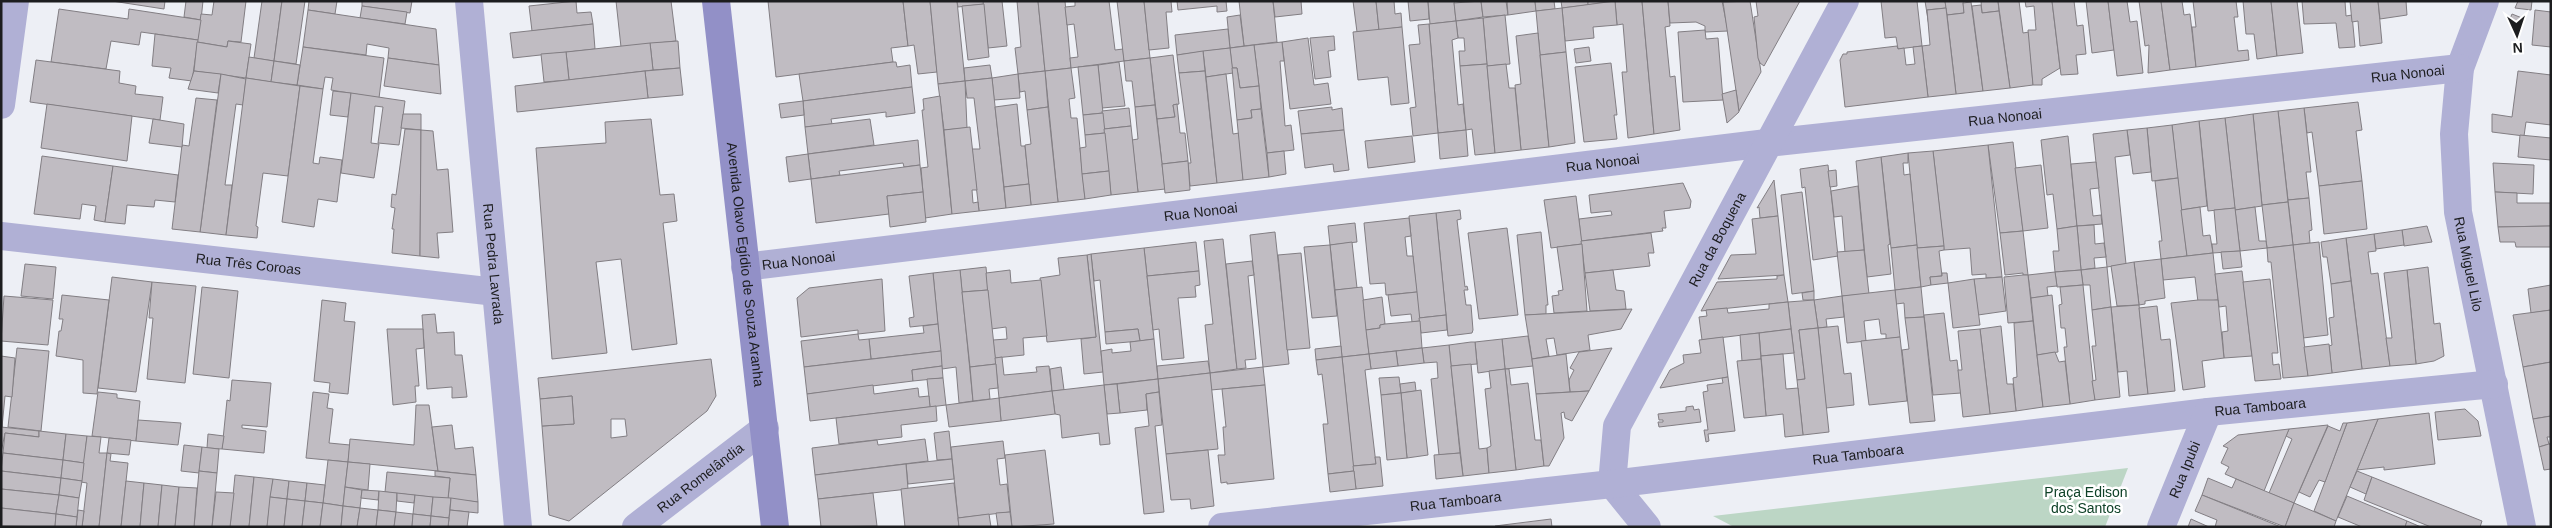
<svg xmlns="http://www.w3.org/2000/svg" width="2552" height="528" viewBox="0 0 2552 528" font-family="Helvetica,sans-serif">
  <rect width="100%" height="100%" fill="#edeff5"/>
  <!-- green -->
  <polygon fill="#bcd6c5" points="2128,468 2105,527 1734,527 1713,516"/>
  <!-- building -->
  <g fill="#c0bcc2" stroke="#827e83" fill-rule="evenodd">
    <polygon points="112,1 165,1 164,9"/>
    <polygon points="186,1 203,1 201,20 184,17"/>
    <polygon points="214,1 246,1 241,42 228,41 227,47 197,42 201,14 212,15"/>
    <polygon points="262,1 282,1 274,61 254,58"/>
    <polygon points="282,1 305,1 296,64 274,61"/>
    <polygon points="309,1 337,1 335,14 308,10"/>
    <polygon points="362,1 412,1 410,13 362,6"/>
    <polygon points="576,1 577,13 591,12 593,24 532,31 529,6"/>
    <polygon points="616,1 671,1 676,41 621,47"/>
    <polygon points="768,1 903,1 908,46 891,48 893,62 776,77"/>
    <polygon points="903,1 930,1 937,72 918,74 914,45 908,46"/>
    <polygon points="930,1 957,1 965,81 938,84"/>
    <polygon points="957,1 983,1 984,4 958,7"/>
    <polygon points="983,1 1002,1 1007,46 988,48"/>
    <polygon points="1017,1 1038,1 1045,71 1018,74 1015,48 1021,47"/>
    <polygon points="1038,1 1065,1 1071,68 1045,71"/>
    <polygon points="1075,1 1109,1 1115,50 1123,49 1124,61 1071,68 1070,58 1078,57 1074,24 1067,25 1065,7 1075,6"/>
    <polygon points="1117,1 1144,1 1150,58 1124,61"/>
    <polygon points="1144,1 1171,1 1172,12 1166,12 1169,48 1149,50"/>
    <polygon points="1177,1 1226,1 1227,11 1217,12 1217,6 1178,10"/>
    <polygon points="1239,1 1273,1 1277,42 1244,46"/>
    <polygon points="1273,1 1301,1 1302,14 1275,17"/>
    <polygon points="1353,1 1376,1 1379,30 1357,32"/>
    <polygon points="1376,1 1394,1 1395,14 1401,13 1402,27 1379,30"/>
    <polygon points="1408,1 1428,1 1429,19 1410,21"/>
    <polygon points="1428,1 1454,1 1456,21 1430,24"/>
    <polygon points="1481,1 1483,17 1456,21 1454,3"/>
    <polygon points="1481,1 1506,1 1508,15 1483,17"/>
    <polygon points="1507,1 1535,1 1536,11 1508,15"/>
    <polygon points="1535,1 1554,1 1555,9 1536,11"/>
    <polygon points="1561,1 1588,1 1588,5 1562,8"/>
    <polygon points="1588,1 1612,1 1588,5"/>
    <polygon points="1615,1 1642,1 1654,134 1628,138 1622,72 1627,72 1623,24 1617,25"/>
    <polygon points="1615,1 1617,25 1593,27 1594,38 1565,41 1562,8"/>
    <polygon points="1642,1 1668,1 1670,26 1665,27 1670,77 1675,76 1680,130 1654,134"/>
    <polygon points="1668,1 1722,1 1728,31 1705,32 1705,26 1696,22 1670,23"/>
    <polygon points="1750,1 1761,72 1739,111 1723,2"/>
    <polygon points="1756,1 1800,1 1764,66 1760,63 1758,58 1754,17 1758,16"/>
    <polygon points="1881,1 1917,1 1922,46 1898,49 1896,37 1885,38"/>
    <polygon points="1925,1 1945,1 1946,8 1927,10 1929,26"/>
    <polygon points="1945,1 1963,1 1964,13 1947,15"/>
    <polygon points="1981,1 1998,1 1999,11 1982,13"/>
    <polygon points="1998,1 2019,1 2023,33 2029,32 2033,85 2010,88"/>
    <polygon points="2025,1 2052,1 2060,68 2042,79 2042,85 2033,85 2028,30 2036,30 2034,6 2026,7"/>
    <polygon points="2052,1 2074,1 2077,26 2083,25 2086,54 2076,55 2078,74 2061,75"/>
    <polygon points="2086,1 2108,1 2114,50 2092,53"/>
    <polygon points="2108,1 2127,1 2130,22 2137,21 2143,73 2117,76"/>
    <polygon points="2139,1 2161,1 2170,70 2148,73 2149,45 2145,46"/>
    <polygon points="2161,1 2182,1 2184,15 2190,14 2196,67 2170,70"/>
    <polygon points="2193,1 2236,1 2238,17 2234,17 2238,51 2248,50 2249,60 2196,67 2192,27 2196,27"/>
    <polygon points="2243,1 2271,1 2277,56 2257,59 2254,34 2246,34"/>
    <polygon points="2271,1 2297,1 2303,53 2277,56"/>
    <polygon points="2302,1 2345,1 2346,16 2352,15 2355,47 2339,48 2336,23 2304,24"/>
    <polygon points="2350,1 2378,1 2382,43 2360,46 2358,21 2352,22"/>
    <polygon points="2378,1 2406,1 2407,15 2380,19"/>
    <polygon points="2518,1 2532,1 2531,10 2515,8"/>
    <polygon points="1971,2 1983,91 1956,94 1947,15 1964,13 1963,3"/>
    <polygon points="984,4 989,57 968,60 962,6"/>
    <polygon points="1981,5 1982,13 1999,11 2010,88 1983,91 1972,6"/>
    <polygon points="362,6 407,12 405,24 360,18"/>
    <polygon points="1562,8 1566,52 1540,55 1536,11"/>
    <polygon points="1946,8 1956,94 1928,97 1922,46 1930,45 1927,10"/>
    <polygon points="59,9 128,19 129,9 201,20 198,40 141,32 139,45 111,41 106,69 51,62"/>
    <polygon points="308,10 436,29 439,65 388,58 389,48 367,44 366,55 303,47"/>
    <polygon points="2535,10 2551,12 2551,47 2532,45"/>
    <polygon points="2512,14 2522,18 2519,26 2509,21"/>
    <polygon points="1240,15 1244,46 1230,48 1227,17"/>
    <polygon points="1505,15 1510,64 1487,66 1483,18"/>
    <polygon points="1483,18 1487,64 1460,66 1459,51 1465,51 1464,38 1458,38 1456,21"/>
    <polygon points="1456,21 1458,38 1452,40 1458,105 1463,104 1466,130 1438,133 1429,24"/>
    <polygon points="593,24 595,49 513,58 510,33"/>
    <polygon points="1429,24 1438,133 1413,136 1410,108 1416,107 1409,45 1420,44 1418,25"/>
    <polygon points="1402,27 1409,103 1391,105 1388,77 1358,80 1353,32"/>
    <polygon points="1228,29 1230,48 1177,55 1175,35"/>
    <polygon points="1705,30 1706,39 1718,38 1723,100 1683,102 1678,32"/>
    <polygon points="1538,33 1549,147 1521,150 1515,85 1521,84 1516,36"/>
    <polygon points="155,34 198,40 192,81 169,78 171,68 152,66"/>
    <polygon points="1334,36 1335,50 1328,51 1331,77 1315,79 1310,38"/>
    <polygon points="1308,38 1314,85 1328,83 1331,104 1290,109 1282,42"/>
    <polygon points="228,41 251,44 246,78 194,71 197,42 227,47"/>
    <polygon points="678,41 680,68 653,70 650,43"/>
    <polygon points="1282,42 1284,61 1280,61 1285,126 1291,125 1294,150 1267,153 1254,45"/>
    <polygon points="650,43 653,70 569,80 566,52"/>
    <polygon points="1254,45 1259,86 1240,88 1237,68 1232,68 1230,48"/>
    <polygon points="1897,46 1898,49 1904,48 1906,65 1915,64 1913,47 1922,46 1928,97 1845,107 1840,60 1843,54 1847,54 1847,52"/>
    <polygon points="303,47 384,58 379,98 331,90 333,78 325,77 323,89 297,85"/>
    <polygon points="1589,47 1591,61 1576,63 1574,49"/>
    <polygon points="1230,48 1233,73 1206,77 1203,51"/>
    <polygon points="1203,51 1205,71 1179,73 1177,55"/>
    <polygon points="566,52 569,80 544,82 541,54"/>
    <polygon points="1566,52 1575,143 1549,147 1540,55"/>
    <polygon points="1173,55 1179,104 1173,105 1175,117 1157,119 1150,58"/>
    <polygon points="249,57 274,61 271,82 246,78"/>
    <polygon points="388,58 439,65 441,94 384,86"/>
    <polygon points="1150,58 1155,105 1135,107 1132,81 1126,81 1124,61"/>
    <polygon points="36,60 120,71 119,83 136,86 135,94 163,97 160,120 30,102"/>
    <polygon points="274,61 300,65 297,85 271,82"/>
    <polygon points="893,62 896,62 897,67 910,65 912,87 803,101 799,74"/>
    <polygon points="1119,62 1125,106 1102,108 1098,65"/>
    <polygon points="1611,63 1617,115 1614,115 1617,139 1584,142 1575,67"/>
    <polygon points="1487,64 1495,153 1475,155 1472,129 1466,130 1460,66"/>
    <polygon points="1506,64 1509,88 1515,88 1521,150 1495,153 1487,66"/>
    <polygon points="990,65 992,78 965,81 964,68"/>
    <polygon points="1098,65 1103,113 1083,115 1078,67"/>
    <polygon points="680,68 683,95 648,98 645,71"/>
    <polygon points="1071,68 1075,98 1069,99 1071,118 1077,118 1085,199 1058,202 1045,71"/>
    <polygon points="1232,68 1237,68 1240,88 1259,86 1261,109 1251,110 1252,118 1237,120"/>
    <polygon points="194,71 221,74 218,93 188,89"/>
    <polygon points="645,71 648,98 517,112 515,86"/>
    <polygon points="1045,71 1048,107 1027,110 1025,91 1020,92 1018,74"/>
    <polygon points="1205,71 1217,183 1190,186 1188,163 1191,163 1179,73"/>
    <polygon points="2518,71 2551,75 2551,138 2551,125 2526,122 2524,136 2492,132 2492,114 2512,117"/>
    <polygon points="221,74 246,79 243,105 236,104 225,185 232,185 226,235 200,232"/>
    <polygon points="1018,74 1020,98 994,100 992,78"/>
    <polygon points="1226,74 1233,134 1239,133 1243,180 1217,183 1206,77"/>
    <polygon points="246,78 300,86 288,176 263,173 256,226 258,227 257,238 226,235"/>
    <polygon points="992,78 1006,208 979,211 972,149 980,149 974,98 967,98 965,81"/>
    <polygon points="965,81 967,128 944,130 938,84"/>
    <polygon points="300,86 323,89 313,163 319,164 320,157 342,160 337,202 318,199 314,227 282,222"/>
    <polygon points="912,87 915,113 886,117 886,112 831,119 832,124 805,127 803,101"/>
    <polygon points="1736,90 1739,112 1727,123 1722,94"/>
    <polygon points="333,91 351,93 348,117 330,115"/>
    <polygon points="351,93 405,101 399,145 378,143 383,107 375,106 371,143 379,144 374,178 341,173"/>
    <polygon points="940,96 952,214 925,218 921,168 928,167 922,110 924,110 923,99"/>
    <polygon points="196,98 217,100 200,232 172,229 182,145 189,146"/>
    <polygon points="803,101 804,115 781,118 779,104"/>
    <polygon points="2358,102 2362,130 2356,131 2362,181 2319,186 2312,132 2307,133 2304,108"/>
    <polygon points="47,104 132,116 127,161 41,148"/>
    <polygon points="1017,104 1021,146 1025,146 1029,184 1004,187 995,107"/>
    <polygon points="1177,104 1180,133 1185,133 1188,161 1162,164 1157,119 1175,117 1173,105"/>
    <polygon points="1155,105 1165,189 1138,192 1132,140 1138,139 1135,107"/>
    <polygon points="1048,107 1058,202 1031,205 1025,145 1031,144 1027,110"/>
    <polygon points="1332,107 1332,110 1342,108 1344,130 1301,134 1298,111"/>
    <polygon points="1129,108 1131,126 1104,129 1102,111"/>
    <polygon points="2304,108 2311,172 2306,172 2309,198 2288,200 2278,111"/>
    <polygon points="1261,109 1269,177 1243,180 1237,120 1252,118 1251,110"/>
    <polygon points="2278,111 2288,202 2262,205 2253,114"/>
    <polygon points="1103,113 1105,133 1085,135 1083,115"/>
    <polygon points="403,114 421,114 421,130 401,128"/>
    <polygon points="2253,114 2262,206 2235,210 2225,118"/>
    <polygon points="2225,118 2235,208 2208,211 2199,121"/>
    <polygon points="153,119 184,124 182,147 149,143"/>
    <polygon points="651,119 660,195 674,194 677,221 663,223 677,344 632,350 621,259 596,262 607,353 552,359 536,148 606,143 605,122"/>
    <polygon points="870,119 874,145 808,154 805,127"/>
    <polygon points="2199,121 2207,206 2181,210 2172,125"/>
    <polygon points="2172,125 2178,178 2152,181 2147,128"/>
    <polygon points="1131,126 1138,192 1111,195 1104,129"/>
    <polygon points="970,127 977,190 972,190 973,203 978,202 979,211 952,214 944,130"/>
    <polygon points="2147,128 2151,172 2133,174 2127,130"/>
    <polygon points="405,129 421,130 420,256 392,253 394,229 392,229 395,208 391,207 392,194 396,195"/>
    <polygon points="421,130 433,131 437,170 448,169 453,232 437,233 439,258 420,256"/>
    <polygon points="1344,130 1349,170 1334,172 1333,164 1305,168 1301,134"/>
    <polygon points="1466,130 1468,156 1440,159 1438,133"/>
    <polygon points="2127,130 2130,155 2115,157 2126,264 2107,267 2093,134"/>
    <polygon points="1105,133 1109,171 1082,174 1080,148 1086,147 1085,135"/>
    <polygon points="2520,135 2551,138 2551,160 2518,157"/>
    <polygon points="1412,136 1415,162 1368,168 1365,141"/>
    <polygon points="2068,136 2077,226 2057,229 2053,194 2047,195 2041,140"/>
    <polygon points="918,140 920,165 904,167 903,163 839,171 840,175 811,179 808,154"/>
    <polygon points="2013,142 2023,231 2000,233 1988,145"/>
    <polygon points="1988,145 2002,277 1986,278 1986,274 1972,275 1970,248 1944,250 1933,151"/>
    <polygon points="1284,151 1286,174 1269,177 1267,153"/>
    <polygon points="1933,151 1944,246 1917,248 1908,153"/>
    <polygon points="1908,153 1908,163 1903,163 1904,175 1910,174 1917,245 1891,248 1881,157"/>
    <polygon points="808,154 811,179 789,182 786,157"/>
    <polygon points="42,156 113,166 105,222 94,220 96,206 82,204 80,219 34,214"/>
    <polygon points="1881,157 1890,244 1888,245 1891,274 1867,277 1856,161"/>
    <polygon points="1188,161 1190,190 1165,193 1162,164"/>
    <polygon points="2096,162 2099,188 2090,189 2093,216 2101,215 2102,224 2077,226 2071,164"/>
    <polygon points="2493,163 2534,165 2533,194 2495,192"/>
    <polygon points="920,165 923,192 887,196 889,214 816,223 811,179"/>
    <polygon points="1828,165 1838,256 1813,260 1805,187 1802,188 1800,169"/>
    <polygon points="2041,165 2048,228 2023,231 2015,168"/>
    <polygon points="113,166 178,175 175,202 155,200 154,207 127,205 125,224 105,222"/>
    <polygon points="1836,170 1837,186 1830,187 1828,171"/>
    <polygon points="1109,171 1111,195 1085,199 1082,174"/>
    <polygon points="2178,178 2187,256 2161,259 2159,241 2162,241 2155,181"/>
    <polygon points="1774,180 1778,216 1760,218 1759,207 1757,208"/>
    <polygon points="2362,181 2367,229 2324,234 2319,186"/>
    <polygon points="1683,183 1691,201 1690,208 1664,211 1666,228 1662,228 1663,231 1581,241 1579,219 1612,215 1611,211 1591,213 1589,195"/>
    <polygon points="1029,184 1031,205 1006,208 1004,187"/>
    <polygon points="1858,186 1864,250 1845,252 1842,216 1834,217 1831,191"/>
    <polygon points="923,192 926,222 890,227 887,196"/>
    <polygon points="1802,192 1814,291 1792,294 1781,195"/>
    <polygon points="2495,192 2517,193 2517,203 2551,203 2551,226 2498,227"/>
    <polygon points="1576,196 1582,244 1551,248 1544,200"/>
    <polygon points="2309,198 2312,230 2309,231 2310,243 2293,245 2288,200"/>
    <polygon points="2288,202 2293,245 2267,248 2262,205"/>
    <polygon points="2200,207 2203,236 2210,235 2213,253 2187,256 2181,210"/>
    <polygon points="2255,207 2259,241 2266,241 2267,248 2240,251 2235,210"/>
    <polygon points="2235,208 2240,251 2213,253 2212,244 2217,244 2214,210"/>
    <polygon points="1460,210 1461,219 1457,220 1465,287 1467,286 1468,290 1464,290 1466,305 1471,305 1473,330 1472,333 1448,336 1436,213"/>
    <polygon points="1436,213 1446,315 1419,318 1409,216"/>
    <polygon points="1778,216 1784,275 1718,279 1731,255 1756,254 1752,219"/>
    <polygon points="1409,218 1411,236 1405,237 1407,256 1413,256 1417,292 1386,295 1385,283 1370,284 1364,223"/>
    <polygon points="1355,223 1357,242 1330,245 1328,226"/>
    <polygon points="2094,225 2095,244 2104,243 2106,257 2094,258 2095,268 2081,270 2077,226"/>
    <polygon points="2077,226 2081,270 2055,272 2053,251 2059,251 2057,229"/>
    <polygon points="2427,226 2432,242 2404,246 2402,230"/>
    <polygon points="2551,226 2551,247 2516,247 2515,242 2500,242 2498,227"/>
    <polygon points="1507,228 1518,315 1479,319 1468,233"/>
    <polygon points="2402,230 2404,245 2376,249 2374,234"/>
    <polygon points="2023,231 2028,275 2023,275 2023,273 2005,275 2000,233"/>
    <polygon points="1275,232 1289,364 1263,367 1250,235"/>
    <polygon points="1541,232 1548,305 1546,305 1546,314 1525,315 1517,235"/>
    <polygon points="1651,233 1654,253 1648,253 1650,266 1585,273 1581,241"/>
    <polygon points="2374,234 2376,251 2368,252 2371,274 2378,273 2390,366 2362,369 2346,238"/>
    <polygon points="2346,238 2351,281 2331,284 2327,257 2323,257 2321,242"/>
    <polygon points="1223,239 1237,369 1210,373 1205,325 1213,324 1204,241"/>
    <polygon points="1196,242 1199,271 1147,276 1144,248"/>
    <polygon points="1352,242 1357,288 1335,290 1330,245"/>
    <polygon points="2319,242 2328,335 2303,338 2293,245"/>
    <polygon points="1582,244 1587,311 1554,313 1552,296 1559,295 1558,291 1563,290 1557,247"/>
    <polygon points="1330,245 1337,316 1312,318 1304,247"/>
    <polygon points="1917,245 1921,287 1895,290 1891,248"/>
    <polygon points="2293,245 2308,376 2283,378 2271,262 2268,262 2267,248"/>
    <polygon points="1944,246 1944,250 1939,251 1942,276 1930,277 1931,285 1921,287 1917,248"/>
    <polygon points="1144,248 1154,339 1140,341 1138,329 1105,332 1100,280 1094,281 1091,254"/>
    <polygon points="1864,250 1869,294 1842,296 1837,252"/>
    <polygon points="2240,251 2242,267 2223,269 2221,252"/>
    <polygon points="1301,253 1310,348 1287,350 1278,255"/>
    <polygon points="2213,253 2218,300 2198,302 2195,277 2163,280 2161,259"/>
    <polygon points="1091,254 1103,372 1084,374 1081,339 1096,337 1087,255"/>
    <polygon points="1087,255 1096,337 1047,342 1040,278 1060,275 1058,258"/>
    <polygon points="2161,259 2165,298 2145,301 2145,304 2139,305 2134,262"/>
    <polygon points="1252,261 1254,275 1248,276 1256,359 1245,360 1246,368 1237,369 1226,264"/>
    <polygon points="2134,262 2139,305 2117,306 2111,266"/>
    <polygon points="25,264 56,267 53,299 21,296"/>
    <polygon points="986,267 988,290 962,292 960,270"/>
    <polygon points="2107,267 2111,307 2092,310 2090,285 2083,285 2081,270"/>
    <polygon points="2428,267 2434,324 2440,323 2444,356 2434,361 2416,364 2407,270"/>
    <polygon points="960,270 973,401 959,403 956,367 942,369 933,273"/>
    <polygon points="1010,270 1011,283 1041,280 1047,336 1023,338 1024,355 995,358 993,340 1007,339 1006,327 991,329 986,273"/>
    <polygon points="1613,270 1616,290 1624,291 1626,309 1590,311 1585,273"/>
    <polygon points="2081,270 2083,285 2057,287 2055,272"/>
    <polygon points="2407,270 2416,364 2390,366 2386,338 2392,338 2384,273"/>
    <polygon points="1199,271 1200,285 1195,286 1196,297 1178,298 1184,358 1162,360 1159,329 1153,330 1147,276"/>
    <polygon points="2242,271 2252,356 2224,358 2222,332 2228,331 2226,306 2219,307 2215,274"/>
    <polygon points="2055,272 2057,286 2047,287 2048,296 2031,298 2028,275"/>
    <polygon points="933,273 938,324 910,327 909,318 914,317 909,276"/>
    <polygon points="1942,273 1947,273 1948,283 1931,285 1930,277 1942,276"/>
    <polygon points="1784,275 1788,302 1701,311 1717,282 1777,279 1777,276"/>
    <polygon points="2023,275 2028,275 2033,321 2008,323 2004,277"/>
    <polygon points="112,277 152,282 136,392 98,388"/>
    <polygon points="2002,277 2006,311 1978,315 1974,279"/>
    <polygon points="882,279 885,331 858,334 858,330 801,337 797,298 809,288"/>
    <polygon points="1974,279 1980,325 1953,328 1948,283"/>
    <polygon points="2270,279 2278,353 2272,353 2273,365 2279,364 2281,379 2255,381 2243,282"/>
    <polygon points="2351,281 2362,369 2332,373 2329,346 2332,345 2329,318 2334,317 2331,284"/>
    <polygon points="152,282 196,286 185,383 147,379 153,318 149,318"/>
    <polygon points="2083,285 2095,400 2070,404 2064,347 2067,347 2065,328 2061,328 2059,305 2062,304 2060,287"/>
    <polygon points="2551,285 2551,310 2531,313 2528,289"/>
    <polygon points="202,287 238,291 229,378 193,374"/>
    <polygon points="1362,287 1369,354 1342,357 1335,290"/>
    <polygon points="1921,287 1924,317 1905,318 1904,303 1896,304 1895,290"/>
    <polygon points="988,290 996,364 970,367 962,292"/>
    <polygon points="1895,290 1900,337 1886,339 1886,334 1881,334 1879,319 1864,321 1866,341 1847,343 1842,296"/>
    <polygon points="1814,291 1814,300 1803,300 1802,293"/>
    <polygon points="1417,292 1420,321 1412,322 1411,314 1391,316 1388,295"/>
    <polygon points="62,295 109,300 97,394 83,393 83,360 56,356 59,331 61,331 63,319 59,319"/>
    <polygon points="2052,295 2058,352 2037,355 2031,298"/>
    <polygon points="4,296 53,300 48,345 1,341"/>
    <polygon points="1842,296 1844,317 1826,319 1827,327 1818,328 1814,300"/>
    <polygon points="1382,297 1385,324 1380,325 1380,328 1366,330 1363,300"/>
    <polygon points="322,300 346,303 344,321 355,322 348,394 329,392 330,383 314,381"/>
    <polygon points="1814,300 1818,328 1799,330 1805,379 1797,380 1788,302"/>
    <polygon points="2198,300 2218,300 2224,358 2202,361 2205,387 2183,390 2171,303"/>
    <polygon points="1788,302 1791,329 1702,340 1699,317 1707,316 1706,310 1727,308 1728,313 1769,309 1769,304"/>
    <polygon points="2139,305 2148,394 2129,396 2127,371 2118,372 2111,307"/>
    <polygon points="2157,306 2161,340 2170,339 2175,391 2148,394 2139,308"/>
    <polygon points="2111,307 2120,397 2095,400 2092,381 2096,380 2092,346 2096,346 2092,310"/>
    <polygon points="1632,309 1621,329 1588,335 1590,350 1557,355 1554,338 1546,339 1549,356 1532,359 1525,315"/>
    <polygon points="2551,310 2551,362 2523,367 2513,315"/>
    <polygon points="1944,313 1950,361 1957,360 1961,393 1933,395 1924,315"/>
    <polygon points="435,314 437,333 454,332 455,355 462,355 467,397 452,398 452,387 427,389 422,315"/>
    <polygon points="1446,315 1447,330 1421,333 1419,318"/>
    <polygon points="1924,317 1935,421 1910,423 1902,350 1909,349 1905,318"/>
    <polygon points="1420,321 1422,348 1369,354 1366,330 1380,328 1380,325 1385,324"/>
    <polygon points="2033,321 2043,407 2016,411 2013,378 2017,377 2014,323"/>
    <polygon points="938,324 941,351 871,359 869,339 924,333 923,326"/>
    <polygon points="1838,326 1844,374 1851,373 1854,405 1826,408 1818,328"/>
    <polygon points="2001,326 2007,384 2013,384 2016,411 1990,414 1980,329"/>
    <polygon points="1818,328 1829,432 1803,435 1797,380 1805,379 1799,330"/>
    <polygon points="387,329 423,329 424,348 416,349 419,386 415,386 416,402 393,405"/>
    <polygon points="1138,329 1140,341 1106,344 1105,332"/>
    <polygon points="1791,329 1794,353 1761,356 1759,333"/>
    <polygon points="1980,329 1990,414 1963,417 1958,370 1962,370 1958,331"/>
    <polygon points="1759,333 1761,359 1742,361 1740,335"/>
    <polygon points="858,334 859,340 869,339 871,359 804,367 801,341"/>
    <polygon points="1528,336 1533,366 1505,369 1502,339"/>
    <polygon points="1723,337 1728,377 1660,388 1670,370 1684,363 1683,355 1701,353 1699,340"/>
    <polygon points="1900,337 1907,401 1869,405 1861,341"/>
    <polygon points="1154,339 1158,379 1104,385 1101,351 1112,349 1112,353 1131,351 1130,342"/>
    <polygon points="1502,339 1505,369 1478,373 1475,342"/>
    <polygon points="1471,342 1475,342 1477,364 1451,366 1449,345"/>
    <polygon points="2329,344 2332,373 2308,376 2304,347"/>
    <polygon points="1449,345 1460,453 1439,455 1431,379 1438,378 1437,362 1424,363 1422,348"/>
    <polygon points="1341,346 1342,357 1316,360 1315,349"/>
    <polygon points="17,348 49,351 41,431 8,427"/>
    <polygon points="1422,348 1424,363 1398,366 1396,351"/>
    <polygon points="1612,348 1589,391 1570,392 1569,380 1574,370 1570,368 1579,352"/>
    <polygon points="941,351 942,366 912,370 913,381 807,394 804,367"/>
    <polygon points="1396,351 1398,366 1371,369 1369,354"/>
    <polygon points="2055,352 2059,362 2065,361 2070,404 2043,407 2037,355"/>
    <polygon points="1369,354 1371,369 1365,370 1376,464 1353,466 1342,357"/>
    <polygon points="1566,354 1570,392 1536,394 1532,359"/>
    <polygon points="1783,354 1786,389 1798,388 1803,435 1785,437 1783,414 1766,416 1761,356"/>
    <polygon points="1,356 15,358 12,397 5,396 2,427"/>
    <polygon points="1002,357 1004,375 1037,372 1036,367 1049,366 1052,391 999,398 995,358"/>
    <polygon points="1342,357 1354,471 1328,474 1323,424 1328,424 1322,374 1318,375 1316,360"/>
    <path d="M711,359L716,396L707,411L569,521L549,515L542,426L574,424L572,396L540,399L538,378ZM611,419H625L627,436L611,438Z"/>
    <polygon points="1761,359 1766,416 1744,418 1737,361"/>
    <polygon points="1208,361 1210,373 1158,379 1157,366"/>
    <polygon points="2551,362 2551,416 2533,419 2523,367"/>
    <polygon points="996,364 998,388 989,389 990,399 973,401 970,367"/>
    <polygon points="1471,364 1479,449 1487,448 1489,473 1463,476 1451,366"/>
    <polygon points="942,366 943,378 913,381 912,370"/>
    <polygon points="1061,367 1064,390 1052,391 1050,369"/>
    <polygon points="1263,367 1265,385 1211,390 1210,373"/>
    <polygon points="1505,369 1509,369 1511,385 1528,383 1535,440 1541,440 1544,466 1516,470"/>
    <polygon points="1505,369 1516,470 1489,473 1487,448 1491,446 1485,389 1491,388 1489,371"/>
    <polygon points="1210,373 1218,449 1166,454 1158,379"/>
    <polygon points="1399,377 1401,393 1381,395 1379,378"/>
    <polygon points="1728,377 1735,431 1708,434 1709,441 1706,442 1704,430 1708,430 1703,392 1708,391 1707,385 1723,383 1722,378"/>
    <polygon points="943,378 946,405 930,407 927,379"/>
    <polygon points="1158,379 1159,392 1146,394 1147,410 1120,413 1117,384"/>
    <polygon points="232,380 271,383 267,427 242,425 242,428 266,431 264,453 222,449 227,400 230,401"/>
    <polygon points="1415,382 1416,391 1401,393 1400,384"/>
    <polygon points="1117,384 1120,413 1107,414 1104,385"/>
    <polygon points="873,385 874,394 918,388 919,397 929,396 930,407 810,421 807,394"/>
    <polygon points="1104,385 1110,444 1100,445 1099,433 1062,438 1060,415 1055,414 1052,391"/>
    <polygon points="1265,385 1274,479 1227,484 1227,482 1221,483 1218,455 1225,455 1223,427 1226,427 1222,389"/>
    <polygon points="1421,390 1428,455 1407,458 1401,393"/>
    <polygon points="1052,391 1055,414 1001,421 999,398"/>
    <polygon points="1589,391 1572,421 1565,418 1564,412 1561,413 1564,438 1549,466 1544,466 1536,394"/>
    <polygon points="98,392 117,394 117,398 140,401 136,441 92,436"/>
    <polygon points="313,392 329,394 327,408 333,409 329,443 350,445 348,462 306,458"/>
    <polygon points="1159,392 1162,425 1155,426 1164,512 1144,514 1135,428 1149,426 1146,394"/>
    <polygon points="1401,393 1407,458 1387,460 1381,395"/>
    <polygon points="572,396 574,424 542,426 540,399"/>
    <polygon points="999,398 1001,421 949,427 946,405"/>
    <polygon points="416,405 429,405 438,471 348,462 350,439 414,445"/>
    <polygon points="936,406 937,421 901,425 902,437 839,444 836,418"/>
    <polygon points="1693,406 1694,410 1699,409 1701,422 1659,427 1658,422 1663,422 1663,420 1659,420 1658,414 1686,411 1686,407"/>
    <polygon points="2465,409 2478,421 2481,436 2438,440 2435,412"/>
    <polygon points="2429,413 2435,464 2384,470 2384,467 2357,470 2378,419"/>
    <polygon points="2551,416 2551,437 2547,437 2549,444 2539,447 2533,419"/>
    <polygon points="2378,419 2336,521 2314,511 2347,423"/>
    <polygon points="138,420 181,423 178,445 136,441"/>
    <polygon points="2343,423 2347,423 2325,482 2319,480 2310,497 2299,492 2328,426 2340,431"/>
    <polygon points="452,425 455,449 473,447 476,475 438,471 432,427"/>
    <polygon points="2328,425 2294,503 2269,493 2292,439 2286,436 2289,429"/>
    <polygon points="1,427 39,431 39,437 5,433 1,453"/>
    <polygon points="2289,429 2264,491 2225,474 2229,467 2221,463 2228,448 2223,446 2238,435"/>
    <polygon points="39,431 66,434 63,460 3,453 5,433 39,437"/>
    <polygon points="949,431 952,459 937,460 934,433"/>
    <polygon points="66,434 87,436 84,463 63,460"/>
    <polygon points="208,434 224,436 222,449 207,448"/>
    <polygon points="87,436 101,437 99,453 107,453 99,527 82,527 87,483 81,482"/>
    <polygon points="109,438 131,440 129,455 107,453"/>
    <polygon points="925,439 928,461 815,475 812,448 877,440 878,445"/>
    <polygon points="1003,441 1005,458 997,459 1000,485 1007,484 1010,512 958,518 951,447"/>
    <polygon points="2549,444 2551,444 2551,469 2544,470 2539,447"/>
    <polygon points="184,445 202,447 199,473 181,471"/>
    <polygon points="202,447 219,449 217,473 199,471"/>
    <polygon points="1045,450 1054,524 1012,527 1005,455"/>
    <polygon points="1208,450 1214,506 1191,509 1190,499 1171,500 1166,454"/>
    <polygon points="3,453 63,460 61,478 1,471"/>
    <polygon points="107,453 111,454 110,461 128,463 121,527 99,527"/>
    <polygon points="1460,453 1463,476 1436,479 1434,455"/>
    <polygon points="1375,457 1380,457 1383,486 1356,489 1353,466 1376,464"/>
    <polygon points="952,459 954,479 908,484 906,464"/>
    <polygon points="63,460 84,463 82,481 61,478"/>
    <polygon points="328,460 348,462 343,506 323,503"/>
    <polygon points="348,462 370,464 368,490 345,487"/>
    <polygon points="906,464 908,489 818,499 815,475"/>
    <polygon points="1,471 61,478 59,495 1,489"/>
    <polygon points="199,471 217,473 212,527 194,527"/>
    <polygon points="435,471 476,475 478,502 448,499 450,478 435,476"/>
    <polygon points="1354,471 1356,489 1330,492 1328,474"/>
    <polygon points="2357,471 2372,477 2366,494 2350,487"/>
    <polygon points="387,472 450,478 448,499 385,492"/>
    <polygon points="235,475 254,477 249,527 230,527"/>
    <polygon points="254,477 273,479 267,527 249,527"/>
    <polygon points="2372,477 2482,521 2480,527 2431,527 2364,500"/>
    <polygon points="61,478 82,481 79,498 59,495"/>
    <polygon points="2208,478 2232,488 2236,479 2294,503 2285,527 2202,495"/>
    <polygon points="273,479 289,481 287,499 270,497"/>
    <polygon points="126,481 144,483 140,527 121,527"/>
    <polygon points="289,481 307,483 305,501 287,499"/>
    <polygon points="144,483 162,485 158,527 140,527"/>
    <polygon points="307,483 325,485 323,503 305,501"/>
    <polygon points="954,483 959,527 905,527 901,489"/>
    <polygon points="162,485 179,487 175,527 158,527"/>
    <polygon points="179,487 197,488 194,527 175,527"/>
    <polygon points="345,487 362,490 360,508 343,506"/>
    <polygon points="1,489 59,495 56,514 1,508"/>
    <polygon points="362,490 379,491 378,500 361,498"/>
    <polygon points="379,491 397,493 396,512 378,510"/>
    <polygon points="216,492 234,493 230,527 212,527"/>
    <polygon points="397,493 415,495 414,503 397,501"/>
    <polygon points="873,493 877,526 821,527 818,499"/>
    <polygon points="59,495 79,498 77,517 56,514"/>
    <polygon points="415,495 433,497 431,516 413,514"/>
    <polygon points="2202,495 2281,527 2215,527 2217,520 2195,511"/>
    <polygon points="2347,496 2407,521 2405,527 2362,527 2338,517"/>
    <polygon points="270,497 287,499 284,527 267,527"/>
    <polygon points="433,497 451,498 449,518 431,516"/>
    <polygon points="451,498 478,502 478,513 450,510"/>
    <polygon points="287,499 305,501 302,527 284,527"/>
    <polygon points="305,501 323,503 320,527 302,527"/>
    <polygon points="323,503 343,506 341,527 320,527"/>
    <polygon points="2294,503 2336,521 2334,527 2285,527"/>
    <polygon points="343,506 360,508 357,527 341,527"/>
    <polygon points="1,508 56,514 55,527 1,526"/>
    <polygon points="360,508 378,510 376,527 357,527"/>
    <polygon points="78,510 84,511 82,527 76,527"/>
    <polygon points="378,510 396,512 394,527 376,527"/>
    <polygon points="450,510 469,512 467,527 448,527"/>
    <polygon points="396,512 413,514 412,527 394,527"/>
    <polygon points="1010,512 1012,527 998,527 996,513"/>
    <polygon points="56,514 77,517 76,527 55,527"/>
    <polygon points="413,514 431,516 430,527 412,527"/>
    <polygon points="989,514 991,527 959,527 958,518"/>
    <polygon points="431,516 449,518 448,527 430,527"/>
    <polygon points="1551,519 1552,527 1495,527 1495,526"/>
    <polygon points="2191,519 2209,527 2188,527"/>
    <polygon points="2407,521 2421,527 2405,527"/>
  </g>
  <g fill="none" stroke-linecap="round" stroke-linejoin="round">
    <!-- minor -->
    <g stroke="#b0b0d5" stroke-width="28">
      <path id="s1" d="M469,1L518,527"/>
      <path id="s2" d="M2485,1L2460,68L2454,134L2458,212L2522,527"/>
      <polyline points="1,105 15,1"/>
      <path id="s3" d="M1,236L496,292"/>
      <path id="s4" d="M745,267L1767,143L2460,68"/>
      <path id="s5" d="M1612,484L1617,426L1845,1"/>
      <polyline points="1612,484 1647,527"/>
      <path id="s6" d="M636,527L765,428"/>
      <path id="s7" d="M1222,527L1612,484L2208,412L2494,384"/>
      <path id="s8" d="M2161,527L2208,412"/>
    </g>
    <!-- secondary -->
    <path stroke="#9290c7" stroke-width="28" id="s9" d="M716,1L775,527"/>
  </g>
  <g text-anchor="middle" stroke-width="5" stroke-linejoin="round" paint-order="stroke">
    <!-- street labels -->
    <g font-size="14" fill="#1c1d1f" stroke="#fff">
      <text dy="5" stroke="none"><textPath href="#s4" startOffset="1674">Rua Nonoai</textPath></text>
      <text dy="5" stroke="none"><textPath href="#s4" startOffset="1269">Rua Nonoai</textPath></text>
      <text dy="5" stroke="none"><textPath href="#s4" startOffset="864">Rua Nonoai</textPath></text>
      <text dy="5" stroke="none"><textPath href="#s4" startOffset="459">Rua Nonoai</textPath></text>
      <text dy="5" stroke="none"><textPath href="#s5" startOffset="270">Rua da Boquena</textPath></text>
      <text dy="5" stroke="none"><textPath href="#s4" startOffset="54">Rua Nonoai</textPath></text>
      <text dy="5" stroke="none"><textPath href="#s3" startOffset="249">Rua Três Coroas</textPath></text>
      <text dy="5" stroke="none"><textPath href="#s1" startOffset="264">Rua Pedra Lavrada</textPath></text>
      <text dy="5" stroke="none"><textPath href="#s9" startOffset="265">Avenida Olavo Egídio de Souza Aranha</textPath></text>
      <text dy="5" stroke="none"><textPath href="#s2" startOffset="269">Rua Miguel Lilo</textPath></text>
      <text dy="5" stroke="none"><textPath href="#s7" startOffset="1045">Rua Tamboara</textPath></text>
      <text dy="5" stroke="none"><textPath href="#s7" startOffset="640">Rua Tamboara</textPath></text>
      <text dy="5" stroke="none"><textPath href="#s8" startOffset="62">Rua Ipubi</textPath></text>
      <text dy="5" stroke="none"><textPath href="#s6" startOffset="81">Rua Romelândia</textPath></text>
      <text dy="5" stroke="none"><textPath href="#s7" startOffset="235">Rua Tamboara</textPath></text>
    </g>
    <!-- park labels -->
    <g font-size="14" fill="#0e4127" stroke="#fff">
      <text x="2086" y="497">Praça Edison<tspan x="2086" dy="16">dos Santos</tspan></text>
    </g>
  </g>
  <!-- border -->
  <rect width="2552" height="528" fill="none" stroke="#1c1d1f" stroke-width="5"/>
  <!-- north arrow -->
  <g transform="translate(2517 35) rotate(177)" stroke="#ffffff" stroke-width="4" paint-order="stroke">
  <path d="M0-4L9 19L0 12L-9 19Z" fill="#1c1d1f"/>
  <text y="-8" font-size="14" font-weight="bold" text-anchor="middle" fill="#1c1d1f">N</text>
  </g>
</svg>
